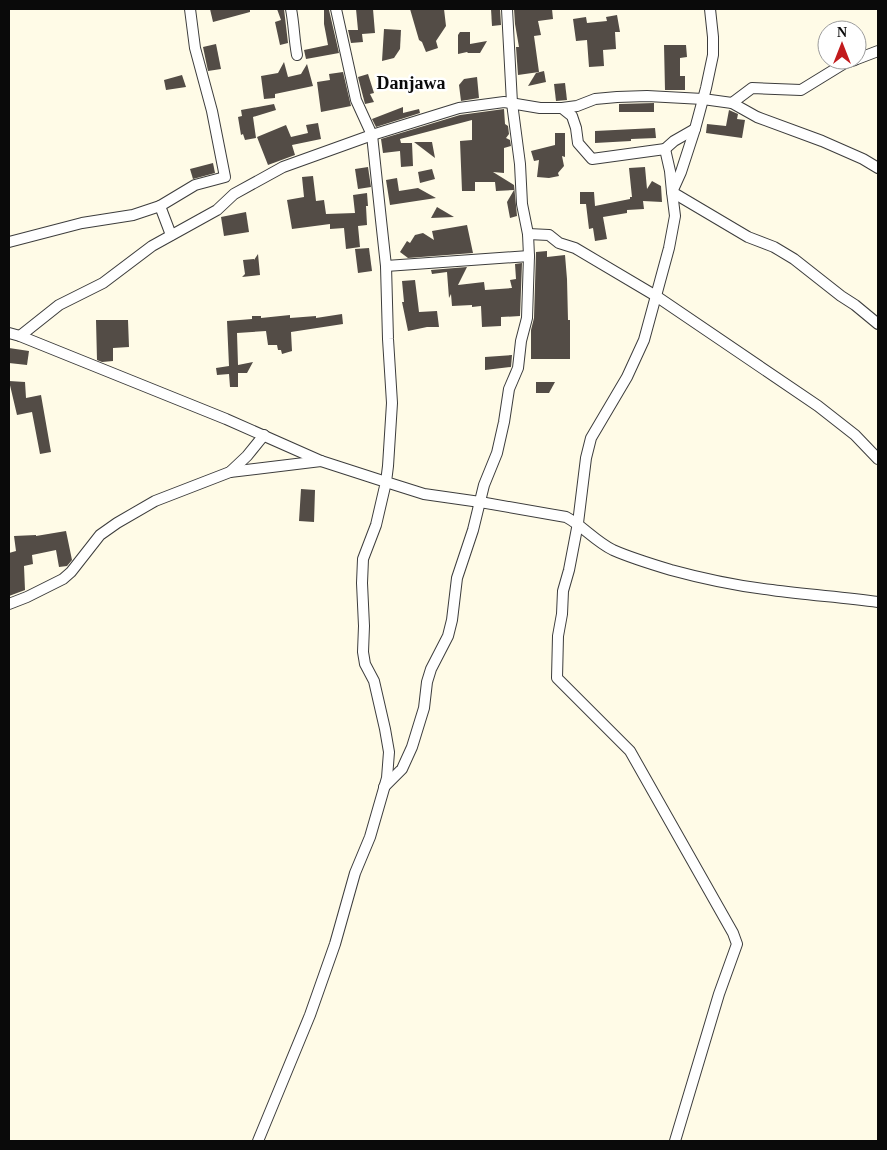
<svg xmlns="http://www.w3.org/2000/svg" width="887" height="1150" viewBox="0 0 887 1150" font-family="Georgia,serif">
  <rect width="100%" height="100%" fill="#fffbe7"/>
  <!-- building -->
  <g fill="#534c46">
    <polygon points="210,9 250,9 250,12 213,22"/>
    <polygon points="277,9 284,9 288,43 280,45 275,22 281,20"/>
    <polygon points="356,9 373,9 375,33 362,34 363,42 351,43 348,30 358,30"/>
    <polygon points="410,9 444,9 446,26 436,41 438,48 426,52 422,42 419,40"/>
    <polygon points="491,9 500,9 501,25 492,26"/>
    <polygon points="514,9 552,9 553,19 538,21 541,35 534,36 539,72 518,75 516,47 519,47 515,24"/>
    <polygon points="324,10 329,10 339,53 306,59 304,50 328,45 324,24"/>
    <polygon points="617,15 620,32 615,32 616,49 603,50 604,66 589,67 587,40 576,41 573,19 586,17 587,23 607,21 606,17"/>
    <polygon points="384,29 401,30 400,49 394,58 382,61"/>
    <polygon points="460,32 470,32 470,44 487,41 480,53 468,53 467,52 458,54 458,35"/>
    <polygon points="216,44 221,69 208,71 203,47"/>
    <polygon points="664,45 686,45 687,57 680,58 680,76 685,76 685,90 665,90"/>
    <polygon points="284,62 288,77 301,74 307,64 313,86 275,94 275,98 264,99 261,76 278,73"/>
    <polygon points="544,71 546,82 528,86 536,73"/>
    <polygon points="343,72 351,106 321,112 317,82 330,80 329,74"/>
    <polygon points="368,74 374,93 370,94 374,102 365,104 358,77"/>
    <polygon points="182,75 186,87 166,90 164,80"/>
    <polygon points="477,77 479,98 461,101 459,85 464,79"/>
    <polygon points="565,83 567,100 556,101 554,84"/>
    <polygon points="654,103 654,112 619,112 619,104"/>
    <polygon points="274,104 276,110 253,117 256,138 245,140 243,134 241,135 238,117 242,116 241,110"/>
    <polygon points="403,107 403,113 419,109 420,113 376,127 372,119"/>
    <polygon points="504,109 505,124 508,126 509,134 506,138 510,140 511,146 504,148 504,173 493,172 514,185 517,216 510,218 507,202 514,190 496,191 495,182 475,182 475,191 462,191 460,141 472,140 472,120 400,139 401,143 412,143 413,166 401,167 400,151 383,153 381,139 460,115"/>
    <polygon points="729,110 738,114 737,119 745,120 742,138 706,133 707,124 726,126"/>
    <polygon points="318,123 321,139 292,145 295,155 268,165 257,137 286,125 291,137 308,133 306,125"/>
    <polygon points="655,128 656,138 631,139 631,141 595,143 595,131"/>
    <polygon points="555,133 565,133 565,157 562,156 564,166 558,173 559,176 549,178 537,177 539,160 534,161 531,151 555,145"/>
    <polygon points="414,142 432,142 435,158"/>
    <polygon points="213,163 215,173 193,179 190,169"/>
    <polygon points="368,167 371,187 358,189 355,169"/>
    <polygon points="645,167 647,189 652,181 661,186 662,202 643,201 644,209 627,210 627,213 603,217 607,239 595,241 593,228 589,229 586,204 580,204 580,192 594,192 595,206 630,199 630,197 632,197 629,168"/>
    <polygon points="432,169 435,179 420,183 418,172"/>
    <polygon points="313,176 316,201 324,200 326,214 355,213 353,195 367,193 368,206 366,206 367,225 358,226 360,247 346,249 344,228 330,229 330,224 292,229 287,200 304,197 302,177"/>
    <polygon points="397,178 399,191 418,188 436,198 390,205 386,180"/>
    <polygon points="437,207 454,217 431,218"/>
    <polygon points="246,212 249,232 224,236 221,217"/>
    <polygon points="467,225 473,253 408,258 400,252 407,241 410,243 415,235 423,233 434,240 432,231"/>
    <polygon points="369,248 372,271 358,273 355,249"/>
    <polygon points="547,251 547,257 565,255 567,279 568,320 570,320 570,359 531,359 531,330 534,318 536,252"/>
    <polygon points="258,254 260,275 242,277 245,274 243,260 254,259 254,260"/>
    <polygon points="522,263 520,316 501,317 501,326 482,327 481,306 472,307 472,305 452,306 451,294 449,298 447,272 432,274 431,270 467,267 458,285 484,282 485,290 512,288 510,280 516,279 515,264"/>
    <polygon points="415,280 419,312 437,311 439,327 427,327 408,331 402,302 404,302 402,281"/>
    <polygon points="342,314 343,324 291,332 292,351 282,354 281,350 278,350 277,345 268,345 266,331 237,333 238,365 253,362 247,373 238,373 238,387 230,387 229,374 217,375 216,368 229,366 227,321 252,319 252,316 261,316 261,318 290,315 290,318 316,316 316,318"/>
    <polygon points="96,320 128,320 129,347 113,348 113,361 102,362 97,360"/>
    <polygon points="9,348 29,351 27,365 9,363"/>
    <polygon points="512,355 511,367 485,370 485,357"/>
    <polygon points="9,381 25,382 26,398 41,395 51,452 40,454 32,412 17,415"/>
    <polygon points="536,382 555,382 549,393 536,393"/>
    <polygon points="301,489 315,490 314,522 299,521"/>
    <polygon points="66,531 72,560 67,566 59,567 56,550 32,555 33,564 24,566 25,590 9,596 9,553 16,551 14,536 36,535 36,536"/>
  </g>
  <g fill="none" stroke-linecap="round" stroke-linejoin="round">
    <!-- street casing -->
    <g stroke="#3d3d3d" stroke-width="12">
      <g id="street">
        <path d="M291,9C294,24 294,39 297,55"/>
        <path d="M336,9L356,100L372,135L381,220L386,266L388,339L392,403L388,466L386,482L424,494L480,502L566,517C583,526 595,541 613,550C631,558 651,564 671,570C704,579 737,586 772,590C807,595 843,597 878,602"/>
        <polyline points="857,59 878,51"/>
        <polyline points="732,103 752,88 801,90 845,63 855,60"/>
        <polyline points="562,108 577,106 595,99 617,97 647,96 703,99 732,103 757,117 822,141 863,159 878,168"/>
        <polyline points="665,149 674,141 695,129"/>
        <polyline points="528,234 549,235 559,243 575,248 656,296 818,406 855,435 878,459"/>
        <polyline points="171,235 160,206 195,185 225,177 212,111 195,48 190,9"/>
        <polyline points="9,242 82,223 133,215 160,206"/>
        <polyline points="386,266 529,256"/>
        <polyline points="9,333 20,336 226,419 321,461 386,482 376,525 363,559 362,583 364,626 363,652 365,664 374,681 385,729 389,752 387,778 370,837 355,873 335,944 310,1015 258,1141"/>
        <polyline points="20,336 59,305 103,283 152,246 217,210 234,194 283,167 372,135 459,108 504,102 540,108 562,108 572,116 576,128 578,143 592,159 665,149 670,171 672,192 748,237 774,247 794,259 841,296 855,305 878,324"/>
        <polyline points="230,472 321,461"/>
        <polyline points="9,604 27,597 63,579 71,572 100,535 117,523 155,501 230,472 247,456 264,435"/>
        <polyline points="384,787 402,769 412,747 424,708 427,682 431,669 448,636 452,620 457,578 473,530 484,485 497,453 504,422 509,389 518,368 521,341 527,318 529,256 528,234 522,204 520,164 512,103 507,9"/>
        <polyline points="675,1141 719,994 737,944 733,933 630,751 557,678 558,636 562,614 563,591 569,570 578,523 586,458 591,438 627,377 644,340 669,248 675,216 672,192 681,172 695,129 706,88 713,55 713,37 710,9"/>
      </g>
    </g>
    <!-- street -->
    <use href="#street" stroke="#fff" stroke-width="10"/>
  </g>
  <g text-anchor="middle" stroke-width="5" stroke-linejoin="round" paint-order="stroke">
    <!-- quarter labels -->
    <g font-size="18" font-weight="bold" fill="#0a0a0a" stroke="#fff">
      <text x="411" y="89">Danjawa</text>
    </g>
  </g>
  <!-- border -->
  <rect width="887" height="1150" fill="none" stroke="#0a0a0a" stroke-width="20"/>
  <!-- north arrow -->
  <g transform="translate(842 45)"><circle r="24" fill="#ffffff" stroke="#9d9d9d"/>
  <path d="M0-4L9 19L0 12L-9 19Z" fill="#c21a1c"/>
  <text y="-8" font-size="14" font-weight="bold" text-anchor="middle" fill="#0a0a0a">N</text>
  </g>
</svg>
